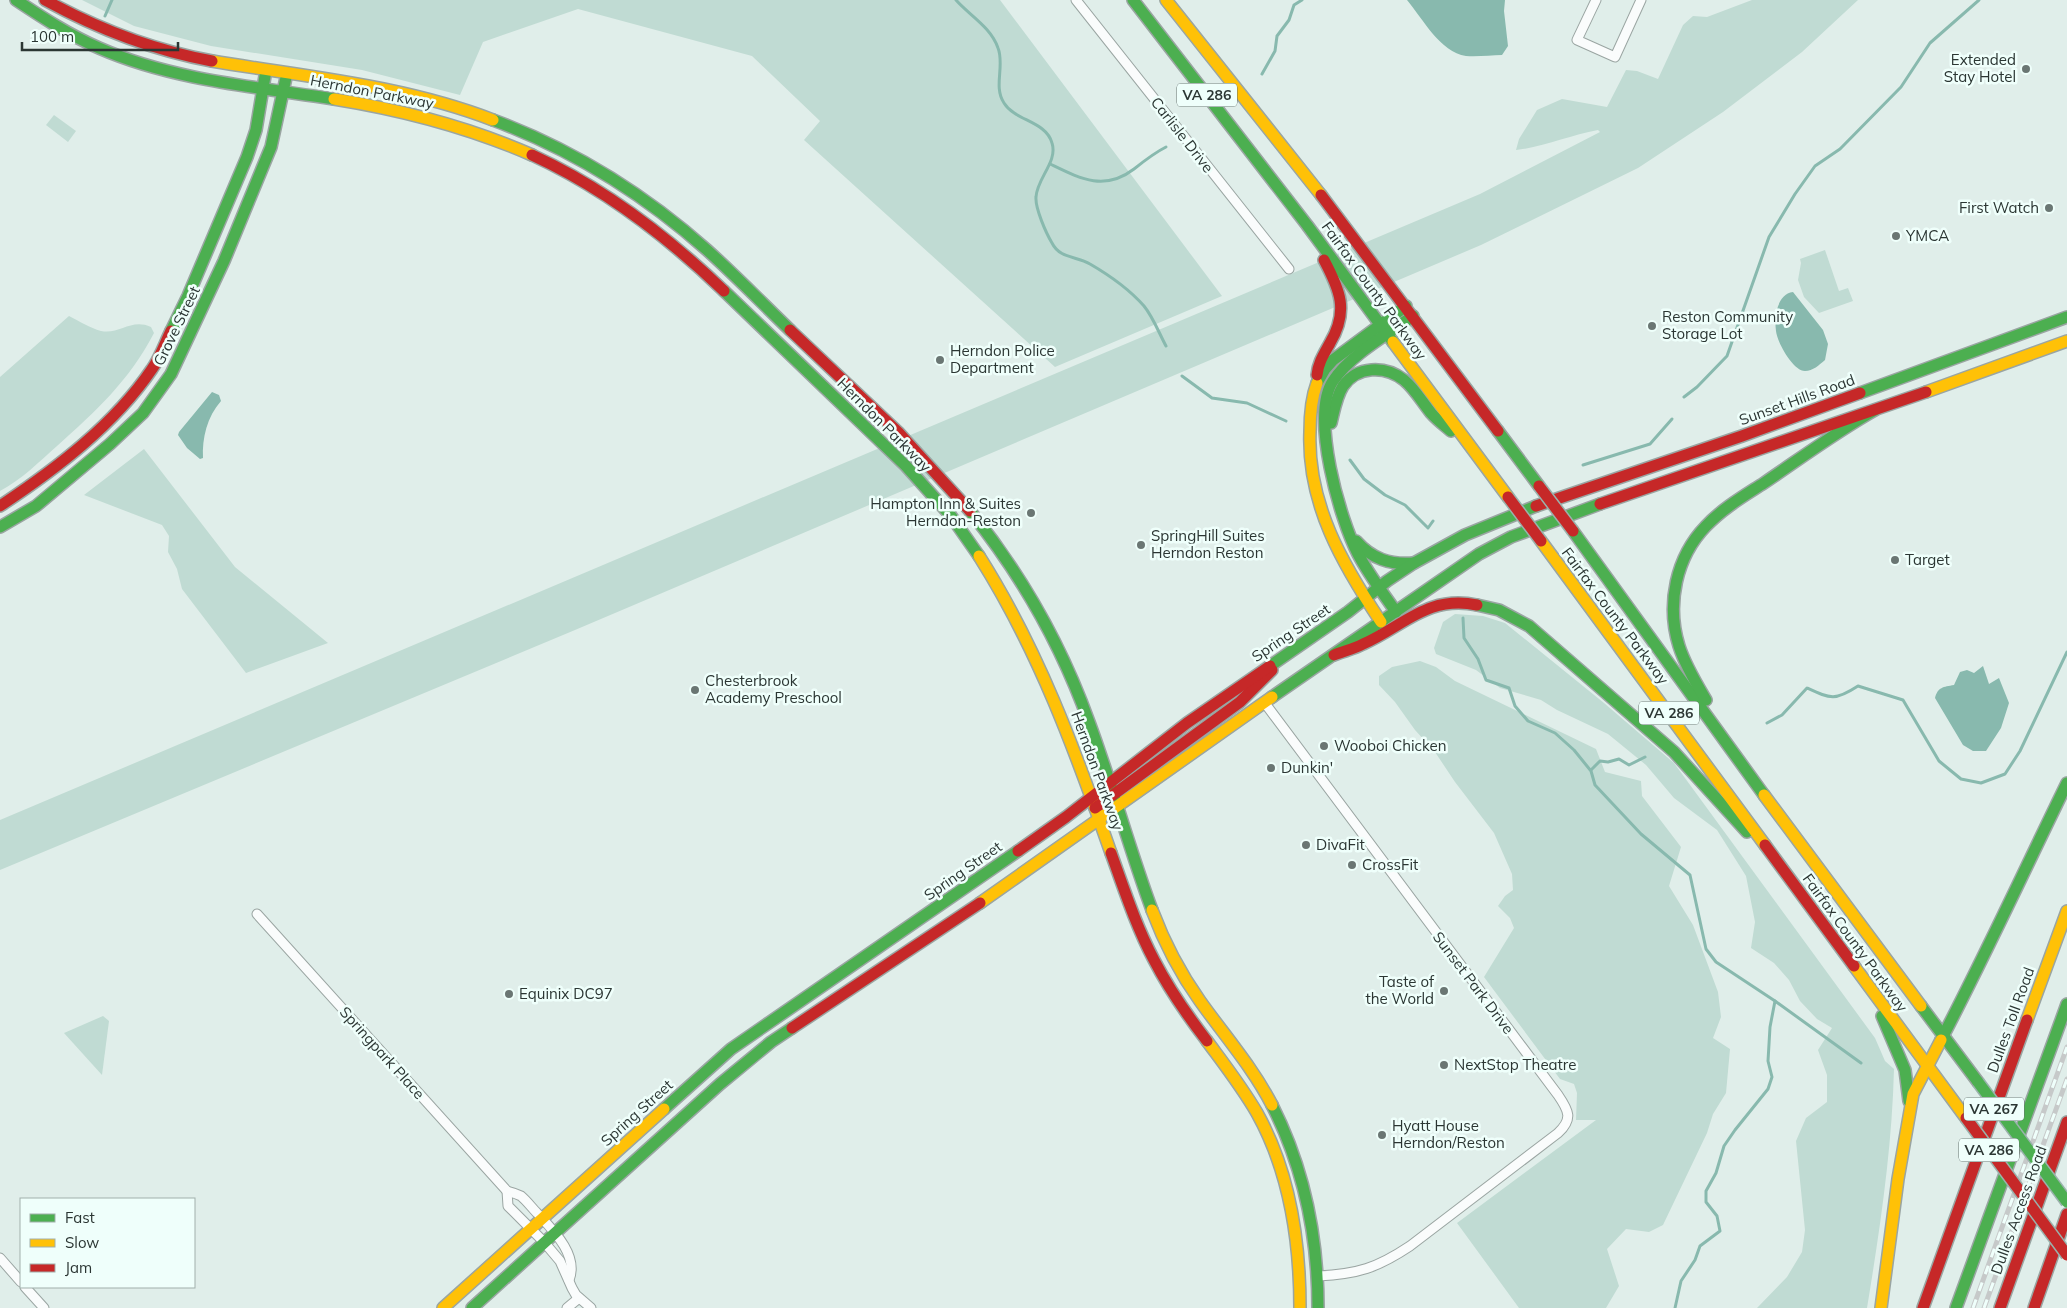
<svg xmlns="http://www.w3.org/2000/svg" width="2067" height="1308" viewBox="0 0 2067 1308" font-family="Mulish,sans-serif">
  <rect width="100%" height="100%" fill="#e0eeea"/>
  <!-- green -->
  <g fill="#c0dbd3">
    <polygon points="82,0 1000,0 1222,296 1055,367 804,140 820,121 752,56 578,9 483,42 460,95 362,70 211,46 134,26"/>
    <path d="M1752,0H1858L1802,52L1723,112L1638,168L1481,245L575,630L0,870V820L1480,194L1600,132L1598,130C1570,135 1544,147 1516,150L1519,139L1537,110L1562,99L1607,107L1626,70L1637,71L1658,79L1683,25L1693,16L1707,17Z"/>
    <polygon points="54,115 76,131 68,142 46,125"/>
    <polygon points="1825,250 1839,291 1848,288 1853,301 1819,313 1804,297 1798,280 1801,263 1800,259"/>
    <path d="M69,316C79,321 90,328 101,331C119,335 131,318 151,327L154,333C129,381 96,411 57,446C39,462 21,480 0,491V377Z"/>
    <polygon points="144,449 235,567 328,643 246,673 182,589 177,569 168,552 169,536 162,525 84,495"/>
    <path d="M1455,614L1483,616L1505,623L1604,703L1674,763L1875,1038L1885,1061L1894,1069C1892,1149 1880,1229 1867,1308H1757L1787,1277L1802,1252L1805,1230L1796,1141L1806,1118L1827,1102V1075L1818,1050L1832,1028L1817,1019L1800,1001L1789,980L1774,963L1751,948L1755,922L1746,876L1717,830L1674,798L1646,765L1608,734L1557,710L1541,700L1500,688L1476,670L1436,654L1434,648L1443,622Z"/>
    <polygon points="1420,661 1436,667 1455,681 1596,749 1605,772 1641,781 1642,796 1681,847 1669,886 1693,925 1718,992 1721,1017 1713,1038 1730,1049 1726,1093 1713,1114 1707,1133 1663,1225 1649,1232 1626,1229 1607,1249 1619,1286 1606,1308 1519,1308 1457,1223 1596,1120 1576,1120 1577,1093 1574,1084 1560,1079 1484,977 1514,928 1510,918 1498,906 1505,896 1513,890 1512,874 1494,833 1455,782 1435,752 1415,730 1395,702 1379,685 1379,676 1392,667"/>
    <polygon points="103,1016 109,1021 102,1075 64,1033"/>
  </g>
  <!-- water -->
  <g fill="#88b9ae">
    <path d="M1407,0H1505L1504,11L1508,46L1502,55C1491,55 1478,57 1466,56C1440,52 1423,19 1407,0Z"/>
    <path d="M1793,292L1823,330L1828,344L1825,360C1819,365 1813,371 1805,371C1793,371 1777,342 1776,331C1774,317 1777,294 1793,292Z"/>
    <path d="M212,392L219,395L221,401C207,417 202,438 203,458L200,459L187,448L178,435L179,432Z"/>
    <path d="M1983,666L1989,684L1999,678L2009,703L2001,728L1986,751H1973L1963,745L1935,698C1938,687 1943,687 1954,685L1960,672L1967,670L1974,673Z"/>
  </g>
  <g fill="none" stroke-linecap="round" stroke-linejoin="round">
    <!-- stream -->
    <g stroke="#88b9ae" stroke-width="3">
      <path d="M956,0C969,15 991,27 998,48C1005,65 993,87 1004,103C1015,121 1046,121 1052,143C1058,162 1037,178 1036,197C1035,208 1046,233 1052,243C1060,259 1077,256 1090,264C1109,275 1129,289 1144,306C1153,317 1159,333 1166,346"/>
      <polyline points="105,16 112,0"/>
      <polyline points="1262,74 1275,51 1277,36 1289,20 1294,5 1302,0"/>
      <path d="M1050,164C1079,178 1104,192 1134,169C1144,161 1154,153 1166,147"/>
      <polyline points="1182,376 1212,398 1247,403 1286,421"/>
      <polyline points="1684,397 1697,387 1727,356 1769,237 1795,194 1815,166 1840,149 1901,87 1930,43 1979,0"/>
      <polyline points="1350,460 1364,479 1385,495 1405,505 1428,528 1433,521"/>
      <polyline points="1583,465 1650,444 1672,419"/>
      <polyline points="1463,618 1464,638 1478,659 1486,680 1509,688 1515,706 1528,721 1555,733 1574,750 1591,771 1595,785 1641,834 1690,875 1706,949 1716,962 1775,1001 1861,1063"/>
      <path d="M1767,723L1782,715L1807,688C1831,699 1835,701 1858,686L1903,700L1939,761L1961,779L1981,783L2005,774L2020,751L2067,652"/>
      <polyline points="1591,770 1600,761 1608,762 1619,759 1629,765 1645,757"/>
      <polyline points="1675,1308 1681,1281 1695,1260 1700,1246 1720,1231 1717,1216 1706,1202 1706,1191 1716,1173 1724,1146 1735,1130 1768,1089 1772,1077 1768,1061 1770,1027 1775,1001"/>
    </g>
    <!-- street casing -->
    <g stroke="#9aa5a2" stroke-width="11">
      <g id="street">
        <polyline points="1076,0 1289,269"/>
        <polyline points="1596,0 1577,40 1615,57 1641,0"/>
        <path d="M1264,702L1558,1095C1569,1111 1573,1119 1558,1133L1410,1246C1377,1268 1358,1274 1318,1276"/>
        <path d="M257,914L507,1191C511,1192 517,1194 521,1196C527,1201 532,1208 537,1213C553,1230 579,1255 569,1280"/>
        <polyline points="507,1191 508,1206 544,1242 560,1261 572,1288 576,1295 591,1308"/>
        <polyline points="0,1258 21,1282"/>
        <polyline points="25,1287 44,1308"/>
        <polyline points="567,1308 579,1298"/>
      </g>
    </g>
    <!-- fast casing -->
    <g stroke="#9aa5a2" stroke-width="14">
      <g id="fast">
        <path d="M16,0C43,18 69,35 99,48C172,80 256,87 334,99"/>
        <polyline points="1133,0 1307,225 1393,342"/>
        <path d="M493,120C571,149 645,195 707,250C736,276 762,303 790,330"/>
        <polyline points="724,291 906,466 951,516 979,556"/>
        <polyline points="171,331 188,296 247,157 256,130 266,70"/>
        <polyline points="1317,383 1325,369 1333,360 1406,306"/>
        <polyline points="1860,393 2067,317"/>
        <path d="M1331,423C1334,411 1336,397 1343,386C1357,366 1385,365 1404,380C1415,389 1422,402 1431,413C1437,420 1444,425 1451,431"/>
        <polyline points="1498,431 1539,486"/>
        <path d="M970,511C1021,574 1062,647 1089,722C1112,784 1129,848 1152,910"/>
        <polyline points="0,527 36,506 110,444 143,413 171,374 224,261 271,147 287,73"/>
        <polyline points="1573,531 1764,795"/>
        <path d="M1356,541C1372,559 1390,565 1414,563"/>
        <polyline points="1477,605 1499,610 1529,626 1674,752 1747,832"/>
        <path d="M1396,612C1383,593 1369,575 1358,554C1340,520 1310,415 1333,381C1350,355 1388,334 1413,316"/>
        <polyline points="1270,666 1348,612 1387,581 1414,563 1465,535 1536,506"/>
        <polyline points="1272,697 1479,554 1511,537 1600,504"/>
        <path d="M1706,700C1696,683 1685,665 1679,646C1666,604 1676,557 1706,526C1723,508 1744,496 1764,483C1801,458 1836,432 1875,410"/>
        <polyline points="1921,1006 1978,1082"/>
        <polyline points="1882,1016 1905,1070 1909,1101"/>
        <path d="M1941,1040C1985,956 2025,869 2067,783"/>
        <path d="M1272,1105C1305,1170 1318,1236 1318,1308"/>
        <polyline points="664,1109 731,1049 1018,851"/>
        <polyline points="472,1308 720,1084 771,1042 792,1028"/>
        <polyline points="1956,1308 2067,1004"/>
      </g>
    </g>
    <!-- slow casing -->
    <g stroke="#9aa5a2" stroke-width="14">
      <g id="slow">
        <polyline points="1166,0 1321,195"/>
        <path d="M212,61C307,77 402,85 493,120"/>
        <path d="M334,99C403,110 468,127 532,155"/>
        <polyline points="1393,342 1508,497"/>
        <path d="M1317,383C1311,399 1310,416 1310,432C1307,504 1343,565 1381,622"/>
        <polyline points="1926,392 2067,341"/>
        <polyline points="1541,541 1765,845"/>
        <path d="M979,556C1038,649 1075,750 1111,853"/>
        <polyline points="1764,795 1921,1006"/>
        <polyline points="980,903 1272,697"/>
        <path d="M1152,910C1164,942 1180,973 1200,1001C1225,1036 1253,1068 1272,1105"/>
        <polyline points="1854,966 1966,1118"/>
        <polyline points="2027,1020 2067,911"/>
        <path d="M1207,1041C1224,1064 1242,1087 1257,1113C1290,1172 1300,1241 1300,1308"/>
        <polyline points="443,1308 664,1109"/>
        <polyline points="1881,1308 1898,1179 1913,1094 1941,1040"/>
      </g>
    </g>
    <!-- jam casing -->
    <g stroke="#9aa5a2" stroke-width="14">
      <g id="jam">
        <path d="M45,0C98,29 152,50 212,61"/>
        <path d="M532,155C604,188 667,236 724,291"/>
        <polyline points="1321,195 1498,431"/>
        <polyline points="790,330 898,432 970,511"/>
        <path d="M1317,375C1318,363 1324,354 1330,343C1349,311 1340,290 1324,260"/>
        <polyline points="1600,504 1926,392"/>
        <path d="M0,506C56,469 114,425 152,369C160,358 165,343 171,331"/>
        <polyline points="1536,506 1742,436 1860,393"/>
        <path d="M1334,655C1344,651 1354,649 1363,644C1404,626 1427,595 1477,605"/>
        <polyline points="1095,808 1240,702 1272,670"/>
        <polyline points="1765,845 1854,966"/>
        <polyline points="1018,851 1066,817 1187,723 1270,666"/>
        <path d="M1111,853C1124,889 1136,926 1154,960C1169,989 1187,1015 1207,1041"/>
        <polyline points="792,1028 980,903"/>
        <polyline points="1923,1308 2027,1020"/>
        <polyline points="2000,1308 2067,1122"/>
        <polyline points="2034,1308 2067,1214"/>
      </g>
    </g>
    <!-- street -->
    <use href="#street" stroke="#fafcfc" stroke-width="9"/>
    <!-- fast -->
    <use href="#fast" stroke="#4caf50" stroke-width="11"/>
    <!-- slow -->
    <use href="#slow" stroke="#ffc107" stroke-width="11"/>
    <!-- jam -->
    <use href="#jam" stroke="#c62828" stroke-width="11"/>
    <!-- rail casing -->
    <g stroke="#c6c9c9" stroke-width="5">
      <g id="rail">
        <polyline points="1973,1308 2067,1047"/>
        <polyline points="1984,1308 2067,1079"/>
      </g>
    </g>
    <!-- rail -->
    <use href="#rail" stroke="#effffb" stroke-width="3" stroke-dasharray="9" stroke-linecap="butt"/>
    <!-- fast-bridge casing -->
    <g stroke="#9ab2ac" stroke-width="14" stroke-linecap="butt">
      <polyline id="fast-bridge" points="1978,1082 2067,1202"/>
    </g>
    <!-- jam-bridge casing -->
    <g stroke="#9ab2ac" stroke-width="14" stroke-linecap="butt">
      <g id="jam-bridge">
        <polyline points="1539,486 1573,531"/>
        <polyline points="1508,497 1541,541"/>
        <polyline points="1966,1118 2067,1255"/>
      </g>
    </g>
    <!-- fast-bridge -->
    <use href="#fast-bridge" stroke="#4caf50" stroke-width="11"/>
    <!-- jam-bridge -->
    <use href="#jam-bridge" stroke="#c62828" stroke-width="11"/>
  </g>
  <!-- markers -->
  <g fill="#6a7673" stroke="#effffb" stroke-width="2">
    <circle cx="2026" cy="69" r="5"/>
    <circle cx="2049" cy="208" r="5"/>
    <circle cx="1896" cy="236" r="5"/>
    <circle cx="1652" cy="326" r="5"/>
    <circle cx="940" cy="360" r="5"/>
    <circle cx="1031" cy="513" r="5"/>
    <circle cx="1141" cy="545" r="5"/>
    <circle cx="1895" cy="560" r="5"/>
    <circle cx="695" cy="690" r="5"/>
    <circle cx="1324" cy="746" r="5"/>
    <circle cx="1271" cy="768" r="5"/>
    <circle cx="1306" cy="845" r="5"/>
    <circle cx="1352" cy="865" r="5"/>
    <circle cx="1444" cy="991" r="5"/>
    <circle cx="509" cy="994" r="5"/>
    <circle cx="1444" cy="1065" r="5"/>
    <circle cx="1382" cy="1135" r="5"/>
  </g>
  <g text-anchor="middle" stroke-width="5" stroke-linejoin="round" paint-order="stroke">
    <!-- shield labels -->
    <g fill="#effffb" stroke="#66726f" stroke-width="1">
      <rect x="1177" y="83.5" width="60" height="23" rx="4"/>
      <rect x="1639" y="701.5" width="60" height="23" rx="4"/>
      <rect x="1964" y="1097.5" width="60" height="23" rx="4"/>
      <rect x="1959" y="1138.5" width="60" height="23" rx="4"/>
    </g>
    <g font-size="14" font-weight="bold" fill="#2b3633">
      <text x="1207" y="100">VA 286</text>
      <text x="1669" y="718">VA 286</text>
      <text x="1994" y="1114">VA 267</text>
      <text x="1989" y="1155">VA 286</text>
    </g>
    <!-- poi labels -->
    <g font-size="15" fill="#2b3633" stroke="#effffb" text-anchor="start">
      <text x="2016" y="65" text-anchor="end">Extended<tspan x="2016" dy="17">Stay Hotel</tspan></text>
      <text x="2039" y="213" text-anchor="end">First Watch</text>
      <text x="1906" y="241">YMCA</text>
      <text x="1662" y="322">Reston Community<tspan x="1662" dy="17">Storage Lot</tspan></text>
      <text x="950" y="356">Herndon Police<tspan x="950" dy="17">Department</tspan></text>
      <text x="1021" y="509" text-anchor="end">Hampton Inn &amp; Suites<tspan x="1021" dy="17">Herndon-Reston</tspan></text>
      <text x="1151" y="541">SpringHill Suites<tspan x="1151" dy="17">Herndon Reston</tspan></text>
      <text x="1905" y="565">Target</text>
      <text x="705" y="686">Chesterbrook<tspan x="705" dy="17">Academy Preschool</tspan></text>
      <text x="1334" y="751">Wooboi Chicken</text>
      <text x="1281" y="773">Dunkin'</text>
      <text x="1316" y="850">DivaFit</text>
      <text x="1362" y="870">CrossFit</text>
      <text x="1434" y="987" text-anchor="end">Taste of<tspan x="1434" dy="17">the World</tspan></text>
      <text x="519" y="999">Equinix DC97</text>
      <text x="1454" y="1070">NextStop Theatre</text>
      <text x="1392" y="1131">Hyatt House<tspan x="1392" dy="17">Herndon/Reston</tspan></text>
    </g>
    <!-- street labels -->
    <g font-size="15" fill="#2b3633" stroke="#effffb">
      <text transform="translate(372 92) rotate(11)" y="5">Herndon Parkway</text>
      <text transform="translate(1182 135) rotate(52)" y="5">Carlisle Drive</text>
      <text transform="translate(1374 291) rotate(54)" y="5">Fairfax County Parkway</text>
      <text transform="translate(177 326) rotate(-64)" y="5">Grove Street</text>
      <text transform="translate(1797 400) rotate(-20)" y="5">Sunset Hills Road</text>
      <text transform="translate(884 425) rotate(45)" y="5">Herndon Parkway</text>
      <text transform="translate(1615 616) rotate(53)" y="5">Fairfax County Parkway</text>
      <text transform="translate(1291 633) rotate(-34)" y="5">Spring Street</text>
      <text transform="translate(1097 771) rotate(70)" y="5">Herndon Parkway</text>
      <text transform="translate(963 871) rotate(-35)" y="5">Spring Street</text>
      <text transform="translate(1855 943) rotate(54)" y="5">Fairfax County Parkway</text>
      <text transform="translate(1473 983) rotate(53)" y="5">Sunset Park Drive</text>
      <text transform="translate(2011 1020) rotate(-70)" y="5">Dulles Toll Road</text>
      <text transform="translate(382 1053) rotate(48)" y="5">Springpark Place</text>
      <text transform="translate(637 1113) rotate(-42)" y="5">Spring Street</text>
      <text transform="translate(2019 1210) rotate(-70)" y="5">Dulles Access Road</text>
    </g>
  </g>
  <!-- legend -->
  <rect x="20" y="1198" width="175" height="90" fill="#effffb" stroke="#a1afab"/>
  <rect x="30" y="1214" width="25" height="8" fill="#4caf50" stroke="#a1afab"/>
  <text x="65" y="1223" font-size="15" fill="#2b3633">Fast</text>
  <rect x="30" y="1239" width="25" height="8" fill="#ffc107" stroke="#a1afab"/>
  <text x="65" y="1248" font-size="15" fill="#2b3633">Slow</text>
  <rect x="30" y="1264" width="25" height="8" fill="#c62828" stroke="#a1afab"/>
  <text x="65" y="1273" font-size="15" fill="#2b3633">Jam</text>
  <!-- scale -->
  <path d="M22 42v8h156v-8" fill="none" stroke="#2b3633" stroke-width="2.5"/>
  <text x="30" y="42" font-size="15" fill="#2b3633" stroke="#effffb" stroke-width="4" paint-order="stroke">100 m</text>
</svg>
